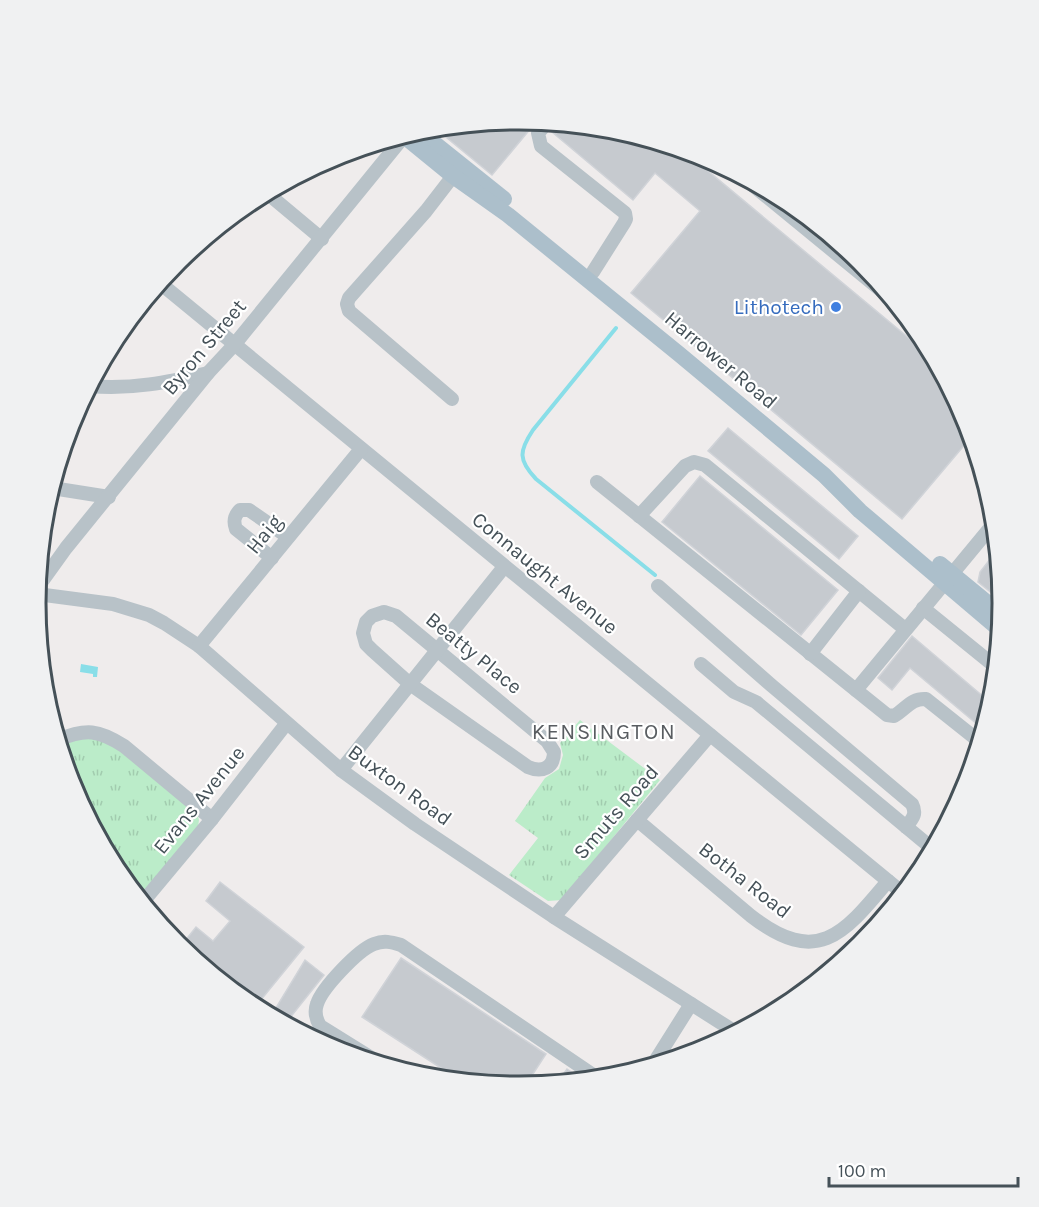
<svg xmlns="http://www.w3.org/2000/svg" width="1039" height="1207" viewBox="0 0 1039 1207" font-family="Karla,sans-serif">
  <defs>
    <pattern id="park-tufts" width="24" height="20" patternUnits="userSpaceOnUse" patternTransform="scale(1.5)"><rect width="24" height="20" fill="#bbecc9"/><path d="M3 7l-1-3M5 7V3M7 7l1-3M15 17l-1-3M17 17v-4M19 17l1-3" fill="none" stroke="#a2ccaf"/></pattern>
    <pattern id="water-ripples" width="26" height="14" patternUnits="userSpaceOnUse" patternTransform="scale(1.5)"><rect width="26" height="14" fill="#89dee8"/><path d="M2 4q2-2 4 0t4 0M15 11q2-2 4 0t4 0" fill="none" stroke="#72b6bf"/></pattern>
  </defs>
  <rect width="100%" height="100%" fill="#efecec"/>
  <!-- park -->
  <g fill="url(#park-tufts)">
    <polygon points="580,720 660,780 562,900 548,901 509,875 538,838 515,821 545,778 559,769 563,755 560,743"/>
    <polygon points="85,737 106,740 197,813 199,820 198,827 147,890 136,890 129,886 117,872 73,788 60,746"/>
  </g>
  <!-- water -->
  <polygon fill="url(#water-ripples)" points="81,664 98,667 97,677 93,677 93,674 80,672"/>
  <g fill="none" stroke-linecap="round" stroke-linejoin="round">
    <!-- stream -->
    <path stroke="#89dee8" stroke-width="4" d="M616,328L533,430C519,451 518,460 536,479L655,575"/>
  </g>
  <!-- building -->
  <g fill="#c6cacf" stroke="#d0d3d8" stroke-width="1.5">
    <polygon points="520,120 536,122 492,175 435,128"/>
    <polygon points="560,124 614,129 684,151 934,359 966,419 972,436 902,519 631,293 700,211 655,173 633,200 552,132"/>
    <polygon points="728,428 858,536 839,559 708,451"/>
    <polygon points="700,476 838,590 801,635 662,522"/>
    <polygon points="998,549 1000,577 1003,602 978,582 980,572"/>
    <polygon points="912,636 992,704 984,730 910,668 892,690 878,678"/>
    <polygon points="220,882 304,947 256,1006 181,946 196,927 213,941 230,921 206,901"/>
    <polygon points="401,958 546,1054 529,1080 538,1085 519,1087 461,1081 362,1017"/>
    <polygon points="305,960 324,975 285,1024 271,1016"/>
    <polygon points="567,1069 584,1081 557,1083"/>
  </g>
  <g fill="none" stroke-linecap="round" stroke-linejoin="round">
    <!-- minor -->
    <g stroke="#b8c2c8" stroke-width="14">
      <polyline points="547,123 538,133 541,146 625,213 626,219 624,223 593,272"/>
      <polyline points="744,178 893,300"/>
      <polyline points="267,193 322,239"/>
      <polyline points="160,283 904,894"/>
      <path d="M90,386C130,390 169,382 208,373"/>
      <polyline points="452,399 349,311 347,304 349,298 426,211 453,176"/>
      <path d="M597,482L887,715L894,716C906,709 911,698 926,699L980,742"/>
      <polyline points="52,488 109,497"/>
      <polyline points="639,516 685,466 694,462 705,465 905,629"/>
      <path d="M272,558L236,529C233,521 234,516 240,510H249L288,537"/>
      <path d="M658,586L771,685L912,804C917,814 913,818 906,827"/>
      <polyline points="38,587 66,548 208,373 234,345 405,135"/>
      <polyline points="37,594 113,604 149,615 164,623 199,646 341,770 415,824 554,917 737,1033"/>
      <polyline points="923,608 997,668"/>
      <path d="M384,612L396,616L547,741L554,752C554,768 542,773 528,767L410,684L372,650L366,644L363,633L366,622L372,616Z"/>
      <polyline points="199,646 361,449"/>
      <polyline points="810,654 859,591"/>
      <polyline points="701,664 734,692 756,702 934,850"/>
      <polyline points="856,690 995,522"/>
      <path d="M58,740C86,728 99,730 124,746L212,819"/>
      <polyline points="341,770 504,567"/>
      <path d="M637,820L751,916C817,967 843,935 888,881"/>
      <polyline points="142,903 212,819 286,724"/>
      <polyline points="554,917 710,735"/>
      <path d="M381,1064L320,1026C316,1019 314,1012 317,1004C322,988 358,950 374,944C384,940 391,942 401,945L599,1079"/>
      <polyline points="652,1066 691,1004"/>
    </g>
    <!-- major -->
    <g stroke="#acbfcb" stroke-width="16">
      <polyline points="419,131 504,199"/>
      <polyline points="404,136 453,176 508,215 679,354 824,475 860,511 1000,630"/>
      <polyline points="940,564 1002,615"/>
    </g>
  </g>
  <!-- markers -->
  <circle fill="#3f7fe0" stroke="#fff" stroke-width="2" cx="836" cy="307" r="6"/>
  <g text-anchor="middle" stroke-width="4.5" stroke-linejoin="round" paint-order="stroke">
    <!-- shop labels -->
    <g font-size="21" fill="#366cbe" stroke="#fff" text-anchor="end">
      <text x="824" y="314">Lithotech</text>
    </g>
    <!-- street labels -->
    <g font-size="21" fill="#455158" stroke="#fff">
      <text transform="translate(204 347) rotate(-50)" y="7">Byron Street</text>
      <text transform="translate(721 360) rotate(40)" y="7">Harrower Road</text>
      <text transform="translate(264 534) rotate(-51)" y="7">Haig</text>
      <text transform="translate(545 573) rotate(39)" y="7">Connaught Avenue</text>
      <text transform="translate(474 653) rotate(39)" y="7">Beatty Place</text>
      <text transform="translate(400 785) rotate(36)" y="7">Buxton Road</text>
      <text transform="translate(199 800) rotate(-51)" y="7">Evans Avenue</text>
      <text transform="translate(616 812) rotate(-49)" y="7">Smuts Road</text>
      <text transform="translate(745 880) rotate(38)" y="7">Botha Road</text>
    </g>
    <!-- neighbourhood labels -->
    <g font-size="22" letter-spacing="1.5" fill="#595d61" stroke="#fff">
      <text x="604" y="739">KENSINGTON</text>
    </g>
  </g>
  <!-- crop -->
  <path d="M0 0H1039V1207H0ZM46 603a473 473 0 1 1 946 0a473 473 0 1 1-946 0Z" fill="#f0f1f2" fill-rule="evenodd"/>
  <path fill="none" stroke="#455158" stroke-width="3" d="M46 603a473 473 0 1 1 946 0a473 473 0 1 1-946 0Z"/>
  <!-- scale -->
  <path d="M829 1177v9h189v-9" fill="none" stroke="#455158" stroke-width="3"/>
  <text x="838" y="1177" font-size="18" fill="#455158" stroke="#ffffff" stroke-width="4.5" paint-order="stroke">100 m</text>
</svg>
